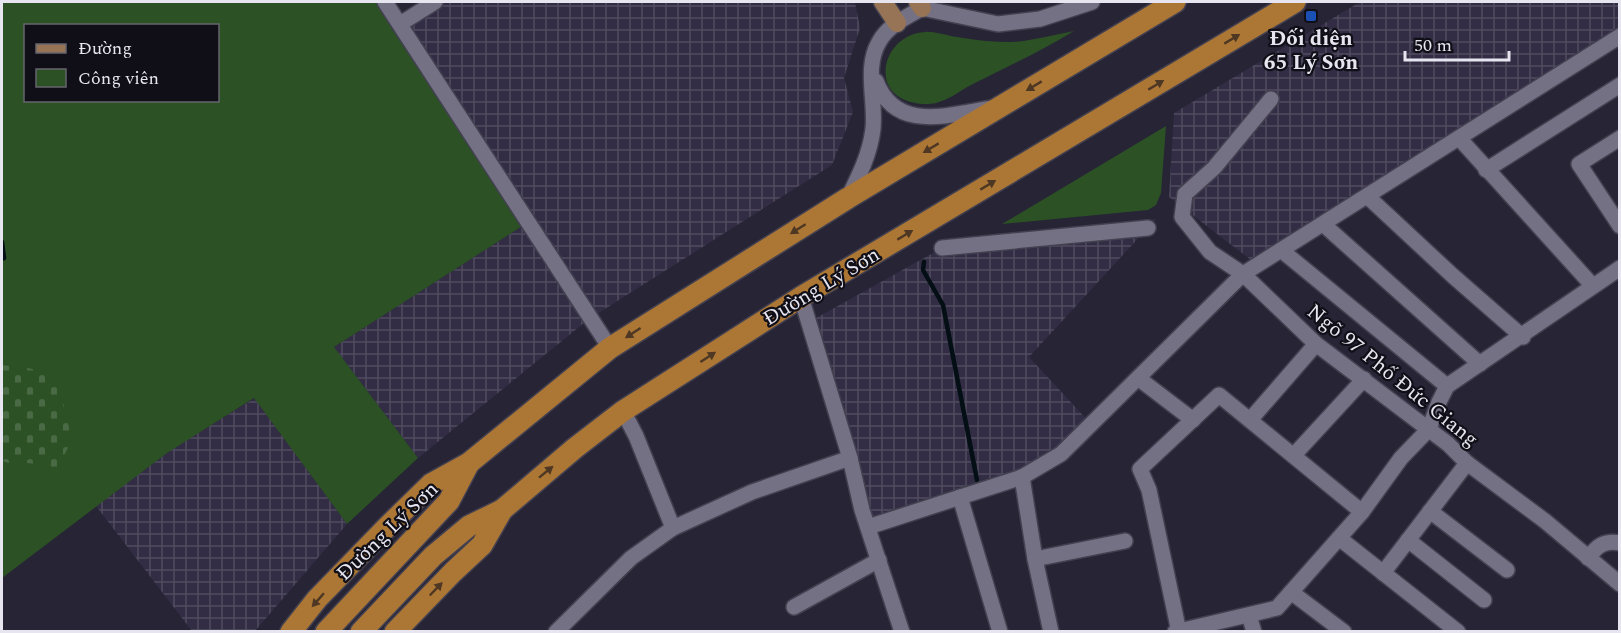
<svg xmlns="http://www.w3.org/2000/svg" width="1621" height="633" viewBox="0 0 1621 633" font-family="Spectral,serif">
  <defs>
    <pattern id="industrial-grid" width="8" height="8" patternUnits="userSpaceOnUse" patternTransform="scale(1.5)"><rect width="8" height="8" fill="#322d44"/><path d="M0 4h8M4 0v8" fill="none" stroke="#504b5f"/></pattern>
    <pattern id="cemetery-stones" width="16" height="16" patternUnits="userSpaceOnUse" patternTransform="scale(1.5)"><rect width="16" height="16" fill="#2b5125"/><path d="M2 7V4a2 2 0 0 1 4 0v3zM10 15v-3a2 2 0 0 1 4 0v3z" fill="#4a6a45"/></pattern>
  </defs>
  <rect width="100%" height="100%" fill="#272436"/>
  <!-- industrial -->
  <g fill="url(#industrial-grid)">
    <polygon points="435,2 855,2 860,28 844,78 853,112 832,165 589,319 418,458 334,347 527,223 400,24"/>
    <polygon points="1360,2 1619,2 1619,36 1255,263 1169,197 1174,113"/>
    <polygon points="1156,219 1029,357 1091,424 1022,477 868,527 809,322 942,248"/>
    <polygon points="255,398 347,524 255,631 192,631 96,506 172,449"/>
  </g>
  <!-- green -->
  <g fill="#2b5125" fill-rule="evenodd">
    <path d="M2,2H384L527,223L334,347L418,458L347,524L254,398L167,453L2,578ZM26,26H218V100H26Z"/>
    <path d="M1074,31C1041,51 1007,67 973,84C959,91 944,104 928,104C864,104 880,34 925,32C935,31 947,36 957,37C974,40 993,42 1011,42C1032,41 1053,35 1074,31Z"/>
    <polygon points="1166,126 1161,193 1156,205 1148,210 1002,224"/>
  </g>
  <!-- cemetery -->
  <path fill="url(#cemetery-stones)" d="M2,365C18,367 37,367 51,377C59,382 71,428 70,438C70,449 61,459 56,468C45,469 37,463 26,463C15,462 13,465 2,461Z"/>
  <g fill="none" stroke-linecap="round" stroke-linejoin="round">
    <!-- stream -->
    <g stroke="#030f14" stroke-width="4.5">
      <polyline points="2,242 4,258 2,259"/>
      <polyline points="924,262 923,270 943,305 977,480"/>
    </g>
    <!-- minor casing -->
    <g stroke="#434150" stroke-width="18">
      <g id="minor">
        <polyline points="385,2 610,348"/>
        <polyline points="400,24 435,2"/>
        <path d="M876,81C896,134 950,114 993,108"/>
        <polyline points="1271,99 1214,168 1185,194 1182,217 1210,252 1243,274 1316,344 1448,444 1467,463 1545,521 1620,584"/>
        <polyline points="1459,138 1592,285"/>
        <polyline points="1620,138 1579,164 1620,226"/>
        <polyline points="1486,170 1620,85"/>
        <polyline points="1367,196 1453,276 1523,337"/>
        <path d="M848,198C859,176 870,154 873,129C876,101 864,67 879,42C888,25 907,17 922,8L998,24L1040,19L1092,2"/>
        <polyline points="1323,224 1480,364"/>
        <polyline points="942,248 1148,228"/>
        <polyline points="1281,250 1447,386"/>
        <polyline points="801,297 850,458 862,510 902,632"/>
        <polyline points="1138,378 1193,420"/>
        <polyline points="623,411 636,436 673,528"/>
        <polyline points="1250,420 1316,344"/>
        <polyline points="1294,455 1364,379"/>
        <polyline points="1022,477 1035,559 1051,632"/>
        <polyline points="960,497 1000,632"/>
        <polyline points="1430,511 1507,570"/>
        <polyline points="868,527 1022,477 1061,454 1243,274 1620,36"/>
        <polyline points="1339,538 1458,632"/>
        <polyline points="1408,540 1484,600"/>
        <path d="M1588,558C1597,546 1604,540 1620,543"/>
        <polyline points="1035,559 1125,541"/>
        <polyline points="1383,573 1467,463"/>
        <polyline points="1291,592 1344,632"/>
        <polyline points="794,607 879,560"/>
        <polyline points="1249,615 1254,632"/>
        <polyline points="556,632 631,558 673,528 752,492 850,458"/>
        <polyline points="1175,632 1277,608 1362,512 1401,458 1429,429 1439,402 1447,386 1620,268"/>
        <polyline points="1179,632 1149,490 1140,469 1219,395 1362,512"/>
      </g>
    </g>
    <!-- major casing -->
    <g stroke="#434150" stroke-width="21">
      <g id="major">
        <polyline points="883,2 897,23"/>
        <polyline points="918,2 922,8"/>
      </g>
    </g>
    <!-- highway casing -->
    <g stroke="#434150" stroke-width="24">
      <g id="highway">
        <polyline points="291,632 317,599 386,528 431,484 469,463 610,348 848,198 1175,2"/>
        <polyline points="326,632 449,501 469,463"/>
        <polyline points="361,632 433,556 469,526 502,510"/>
        <polyline points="395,632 453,572 482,545 502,510 575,448 623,411 801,297 1295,2"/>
      </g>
    </g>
    <!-- minor -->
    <use href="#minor" stroke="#747185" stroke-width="15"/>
    <!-- major -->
    <use href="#major" stroke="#967455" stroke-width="18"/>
    <!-- highway -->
    <use href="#highway" stroke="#ac7635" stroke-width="21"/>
  </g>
  <!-- one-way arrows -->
  <defs><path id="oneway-solid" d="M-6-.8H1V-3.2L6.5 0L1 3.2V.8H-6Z" transform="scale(1.5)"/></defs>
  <g fill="#4e3823">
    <use href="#oneway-solid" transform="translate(1232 39) rotate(-31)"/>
    <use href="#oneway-solid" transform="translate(1156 85) rotate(-31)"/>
    <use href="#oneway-solid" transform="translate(1034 86) rotate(149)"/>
    <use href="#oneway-solid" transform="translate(931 148) rotate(149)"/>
    <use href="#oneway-solid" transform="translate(988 185) rotate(-31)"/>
    <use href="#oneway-solid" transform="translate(798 229) rotate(148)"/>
    <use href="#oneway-solid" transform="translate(905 235) rotate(-31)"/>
    <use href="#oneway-solid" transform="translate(633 333) rotate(147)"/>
    <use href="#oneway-solid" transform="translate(708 357) rotate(-33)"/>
    <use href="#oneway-solid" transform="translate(546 472) rotate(-39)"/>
    <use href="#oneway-solid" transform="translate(436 589) rotate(-46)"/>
    <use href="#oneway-solid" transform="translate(318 600) rotate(131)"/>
  </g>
  <!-- markers -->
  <rect fill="#1a4fb4" stroke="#100f17" stroke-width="2" x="1305" y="10" width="12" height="12" rx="3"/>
  <g text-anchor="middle" stroke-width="4.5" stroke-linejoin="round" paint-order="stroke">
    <!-- poi labels -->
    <g font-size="21" font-weight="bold" fill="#e6e5f0" stroke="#100f17">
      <text x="1311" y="45">Đối diện<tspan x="1311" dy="24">65 Lý Sơn</tspan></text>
    </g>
    <!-- street labels -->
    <g font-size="21" fill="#e6e5f0" stroke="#100f17">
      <text transform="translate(821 286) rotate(-31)" y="7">Đường Lý Sơn</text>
      <text transform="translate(1393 375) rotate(39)" y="7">Ngõ 97 Phố Đức Giang</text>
      <text transform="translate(387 531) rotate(-44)" y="7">Đường Lý Sơn</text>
    </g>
  </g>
  <!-- border -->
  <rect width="1621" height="633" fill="none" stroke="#e6e5f0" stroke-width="6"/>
  <!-- legend -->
  <rect x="24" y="24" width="195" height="78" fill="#100f17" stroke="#66656e" stroke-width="1.5"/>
  <rect x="36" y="44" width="30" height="9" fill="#967455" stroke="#66656e" stroke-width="1.5"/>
  <text x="78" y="54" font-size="18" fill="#e6e5f0">Đường</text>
  <rect x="36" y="69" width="30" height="18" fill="#2b5125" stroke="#66656e" stroke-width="1.5"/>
  <text x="78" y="84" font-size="18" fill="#e6e5f0">Công viên</text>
  <!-- scale -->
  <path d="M1405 51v9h104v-9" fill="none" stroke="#e6e5f0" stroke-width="3"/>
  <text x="1414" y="51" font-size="18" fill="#e6e5f0" stroke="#100f17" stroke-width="4.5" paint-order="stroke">50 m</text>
</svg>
